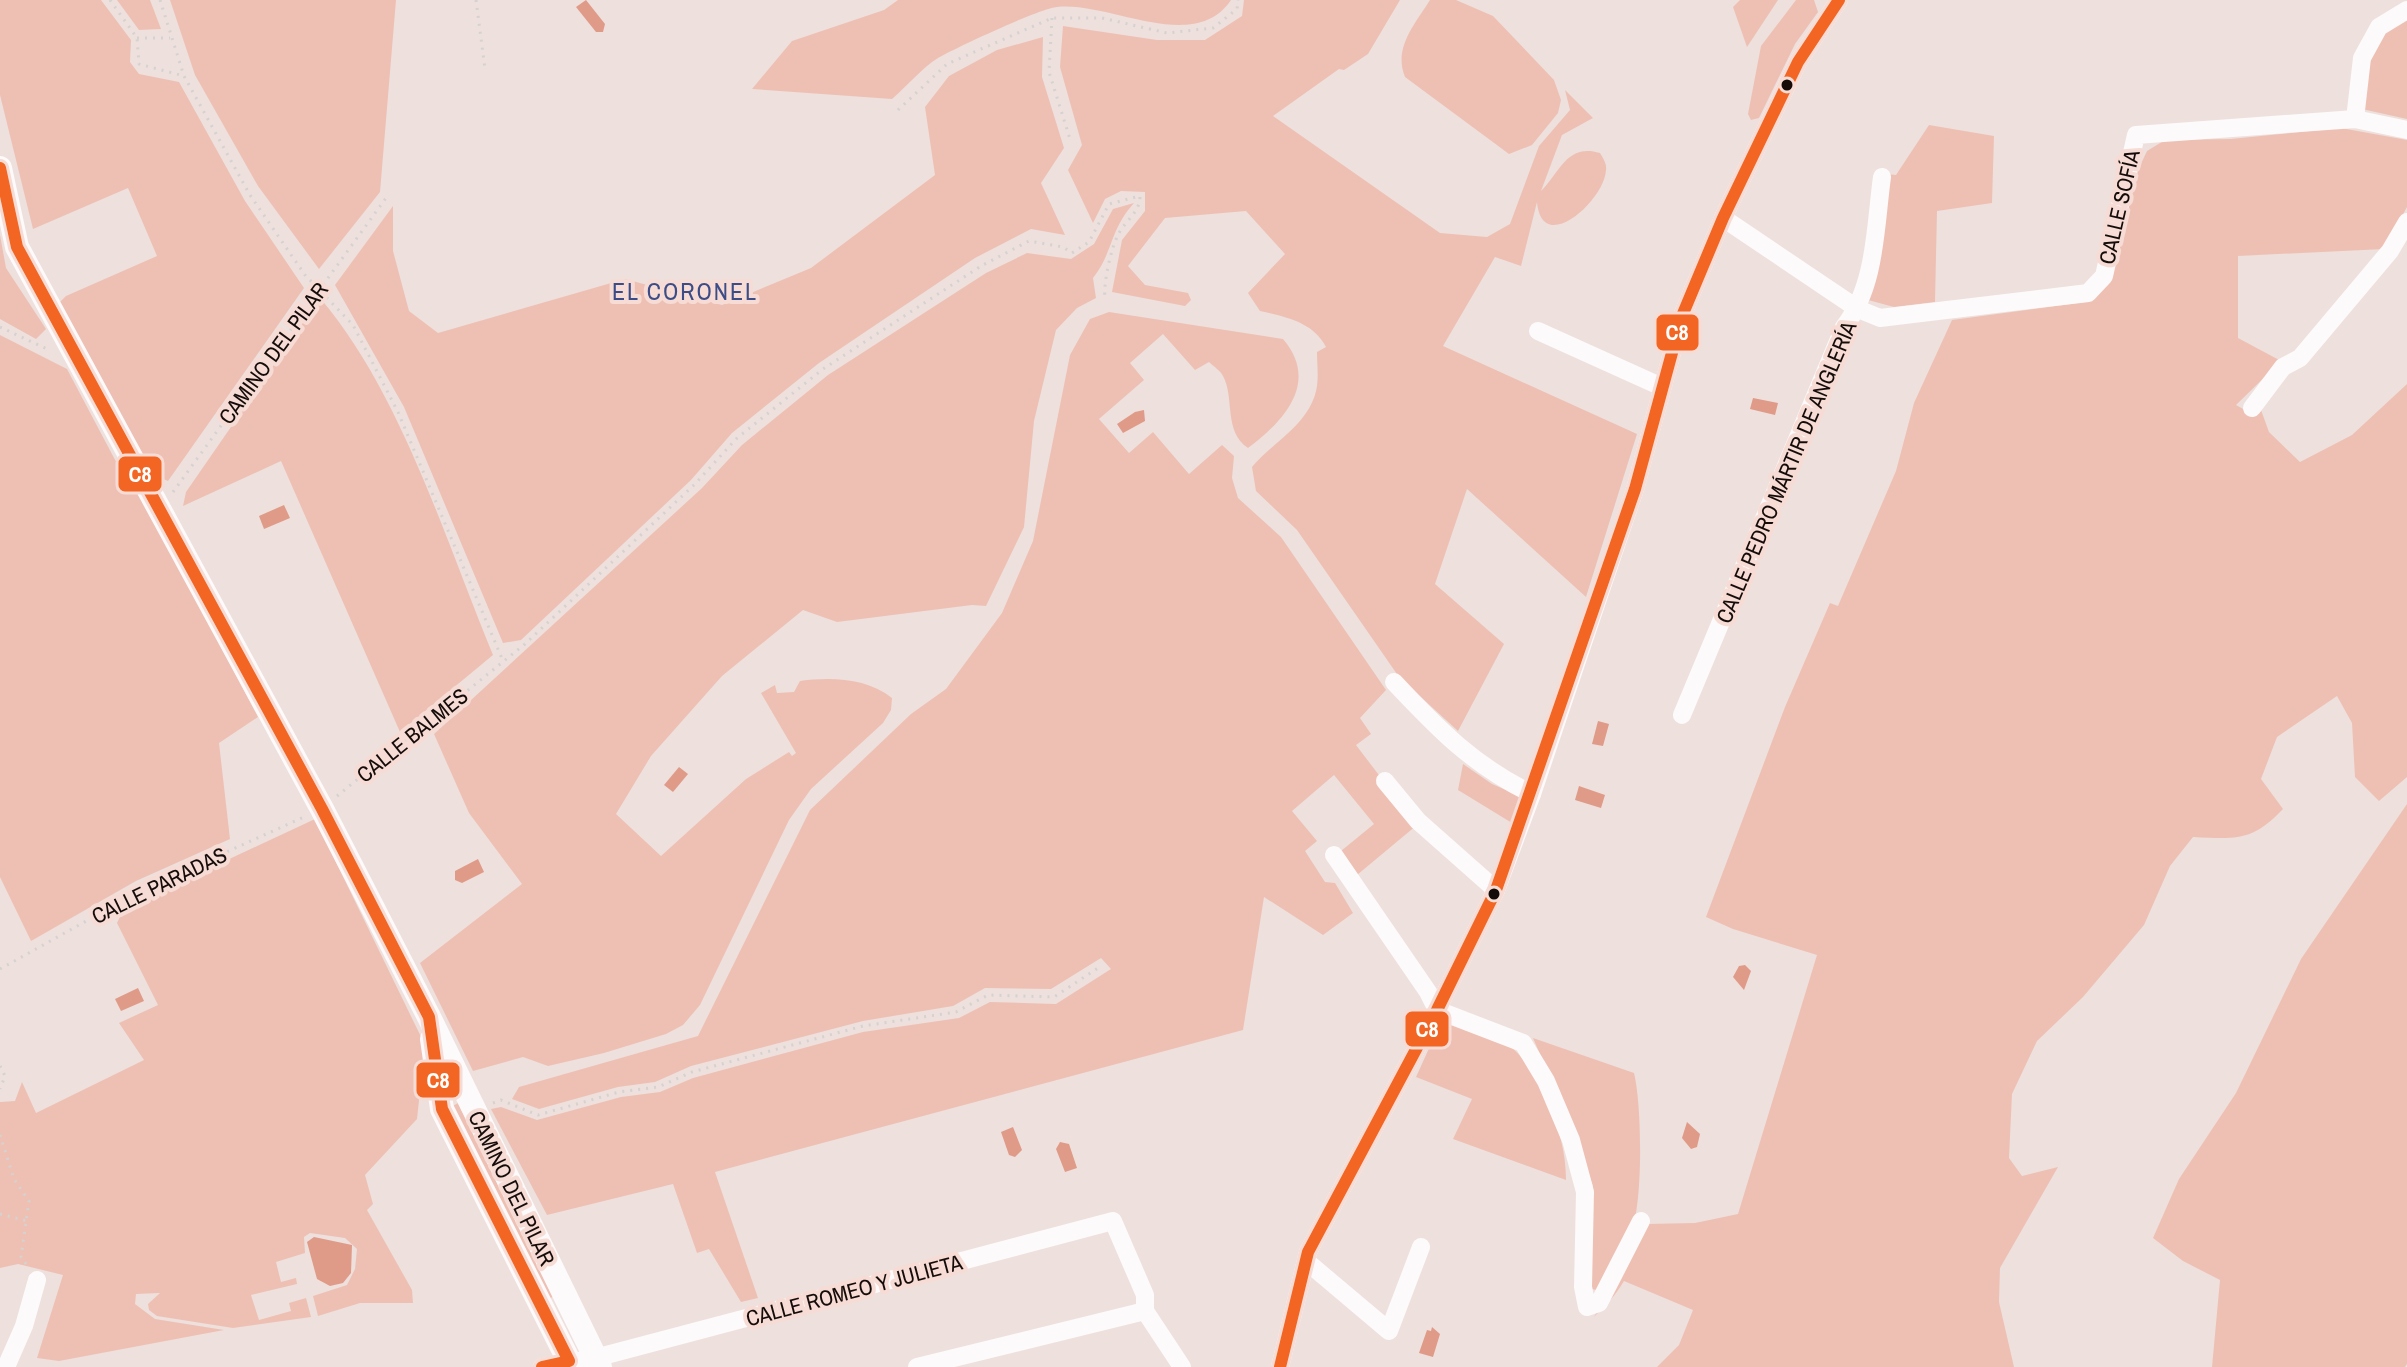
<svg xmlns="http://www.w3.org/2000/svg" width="2407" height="1367" viewBox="0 0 2407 1367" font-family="'Archivo Narrow',sans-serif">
  <rect width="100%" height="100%" fill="#eee0dd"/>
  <!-- green -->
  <g fill="#eec0b3">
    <polygon points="0,0 101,0 131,40 130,62 139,74 179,82 245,201 304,288 168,481 154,475 58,304 66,296 157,256 128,188 33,229 0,95"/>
    <polygon points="117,0 150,0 161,29 139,30"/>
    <polygon points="170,0 396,0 380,192 319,269 258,186 195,75"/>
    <path d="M898,0H1231C1194,55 1109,1 1057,7C1041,8 955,48 938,58C922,68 907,86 892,99L752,89L792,41L884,10Z"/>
    <path d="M1244,0H1400L1368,54L1344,70L1339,69L1273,116L1440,233L1487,237L1510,224L1539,146L1570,110L1565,90L1593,118L1562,135L1541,191C1560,172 1567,143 1600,153C1603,158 1607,164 1606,170C1605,200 1542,257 1537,202L1521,266L1495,257L1443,346L1637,434L1586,597L1467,489L1435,584L1504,644L1458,731L1399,677L1297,530L1256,491L1252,467C1273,442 1308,425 1316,391C1319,379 1317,364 1317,352L1326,347C1313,322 1286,317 1260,311L1248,293L1285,254L1246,211L1165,218L1128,266L1145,285L1188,293L1191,300L1185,306L1112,292L1122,240L1145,211V192L1121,191L1105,199L1093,223L1068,170L1082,145L1060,67L1063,26L1157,40H1205L1242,16Z"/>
    <path d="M1430,0H1456L1493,16L1554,80L1561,100L1558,113L1532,145L1509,154L1405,77C1393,48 1415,24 1430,0Z"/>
    <polygon points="1740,0 1778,0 1747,47 1733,7"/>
    <polygon points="1796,0 1814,0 1818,12 1795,44 1759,118 1751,120 1748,114 1761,46"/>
    <polygon points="2407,19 2407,119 2362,109 2369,65 2380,36"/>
    <polygon points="1043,37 1042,77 1064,148 1041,183 1065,235 1031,229 975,258 819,363 732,433 691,480 521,640 503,643 404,407 335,285 393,206 393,251 409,311 438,333 625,279 722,305 811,268 935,175 925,107 949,76 997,50"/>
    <polygon points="1929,125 1994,136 1992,203 1937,211 1935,302 1894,307 1868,300 1887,174 1896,175"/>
    <path d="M2341,128L2407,140V207L2384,249L2238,256V338L2281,361L2236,405L2252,414L2261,410L2269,432L2300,462L2352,435L2407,384V777L2379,801L2355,777L2352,723L2337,696L2277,737L2261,779L2283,809C2252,842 2235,839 2193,837L2170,866L2144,925L2083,997L2037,1041L2012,1094L2009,1158L2022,1176L2058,1167L2000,1268L1999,1302L2014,1367H1657L1679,1345L1693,1310L1624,1281C1616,1295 1605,1306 1594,1317L1647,1224L1695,1223L1738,1214L1817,955L1733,929L1706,917L1785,707L1830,603L1838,606L1896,471L1914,403L1952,320L2086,302L2108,285L2139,168L2147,151L2165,140L2231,139Z"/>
    <path d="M1134,203C1109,231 1114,251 1093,278L1096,298L1077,308L1056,330L1034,421L1024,527L986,606L972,605L837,622L803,610L722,676L651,756L616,814L661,856L746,779L789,752L792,756L796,753L761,693L775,685L777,693L794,692L800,681C831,677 867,678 892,698L891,710L883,723L811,789L789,820L700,1005L683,1025L666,1034L604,1053L548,1066L523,1057L473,1071L420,963L522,884L469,813L434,734L702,488L742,445L828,375L986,273L1027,253L1071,259L1094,244L1113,209Z"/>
    <polygon points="0,235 6,268 46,329 36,339 0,319"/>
    <path d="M320,298C401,393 445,539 493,655L400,732L281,461L183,506L186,492Z"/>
    <path d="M1109,312L1283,339C1320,382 1284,421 1248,448C1223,431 1235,398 1223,376C1221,371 1213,366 1209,362L1195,370L1163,334L1130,363L1144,380L1099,419L1129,453L1153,432L1189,474L1222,445L1234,456L1232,478L1238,498L1281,537L1386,690L1360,718L1371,734L1356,745L1417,825L1357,875L1341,851L1374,824L1334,775L1292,811L1317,841L1305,851L1325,882L1335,883L1353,913L1323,935L1264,897L1243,1030L715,1172L758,1298L741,1302L709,1249L697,1253L673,1184L547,1215L491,1109L501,1107L537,1120L621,1097L660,1092L693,1078L863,1032L959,1018L990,1002L1056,1004L1111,969L1101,958L1051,989L985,988L953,1006L863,1021L691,1066L655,1082L618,1087L539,1109L512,1099L519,1087L698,1036L810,810L911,714L946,689L1002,613L1033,541L1070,355L1090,319Z"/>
    <polygon points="0,335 67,369 131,490 137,488 258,717 219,743 230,839 136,881 31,941 0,877"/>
    <polygon points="1463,764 1492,784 1522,797 1512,823 1458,790"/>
    <polygon points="2407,804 2407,1364 2405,1367 2212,1367 2220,1280 2183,1261 2153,1238 2179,1179 2236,1093 2301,959"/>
    <polygon points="315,819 425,1045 417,1119 365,1175 373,1204 367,1210 412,1290 413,1303 360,1303 318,1316 313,1296 347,1285 355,1269 357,1249 345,1238 310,1233 304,1237 305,1253 276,1262 281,1282 296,1278 297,1284 251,1295 259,1320 291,1311 289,1303 306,1298 311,1317 233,1328 157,1316 149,1310 148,1304 160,1293 136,1294 135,1304 155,1319 224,1330 59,1361 37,1358 63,1275 18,1264 0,1268 0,1102 15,1101 22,1082 36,1113 144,1060 119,1023 158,1005 117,923 124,908"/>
    <path d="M1441,1022C1502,1031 1524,1048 1548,1102C1559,1128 1566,1153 1566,1180L1453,1139L1472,1099L1416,1077Z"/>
    <path d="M1533,1038L1634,1073C1642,1105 1643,1199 1632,1230C1625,1250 1608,1271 1597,1290L1592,1289L1590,1275L1593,1186L1579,1144Z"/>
    <polygon points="458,1103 554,1296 549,1299 453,1106"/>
  </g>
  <!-- water -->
  <g fill="#e09a88">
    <polygon points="586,0 605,24 603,32 596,32 576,7"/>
    <polygon points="1753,398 1778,403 1775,415 1750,409"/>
    <polygon points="1144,410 1145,421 1123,433 1117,424 1135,412"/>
    <polygon points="284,505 290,518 264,529 259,516"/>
    <polygon points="1598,721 1609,724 1603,746 1592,744"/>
    <polygon points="679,767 688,774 673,792 664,785"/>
    <polygon points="1579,786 1605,795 1601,808 1575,800"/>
    <polygon points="478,859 484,872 462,883 455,880 455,871"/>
    <polygon points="1745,965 1751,971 1744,990 1733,977 1739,966"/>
    <polygon points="138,988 144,1001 121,1011 115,999"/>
    <polygon points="1687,1122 1700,1134 1697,1147 1691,1149 1682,1138"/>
    <polygon points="1013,1127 1022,1150 1015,1157 1009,1155 1001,1132"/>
    <polygon points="1060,1142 1069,1144 1077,1168 1065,1172 1056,1149"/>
    <polygon points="314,1237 352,1245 351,1273 343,1283 330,1286 317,1279 307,1242"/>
    <polygon points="1432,1327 1440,1334 1433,1357 1419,1353 1427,1330 1431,1331"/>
  </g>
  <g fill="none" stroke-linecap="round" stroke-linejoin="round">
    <!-- path -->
    <g stroke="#d5d2d0" stroke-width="3" stroke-dasharray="2 6" stroke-linecap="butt">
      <polyline points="110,0 137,38 139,64 184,76"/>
      <polyline points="160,0 184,76 250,195 305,275 353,325 398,412 503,661"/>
      <polyline points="476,0 485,69"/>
      <polyline points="1052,18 1049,72 1070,139"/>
      <polyline points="137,38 170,38"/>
      <polyline points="898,110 947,64 1052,18 1102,18 1167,33 1213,28 1237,9 1238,0"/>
      <polyline points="0,327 47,349"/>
      <polyline points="173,492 386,198"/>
      <path d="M337,796L525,644L695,484L736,439L823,369L981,266L1029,241L1063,247L1072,253L1089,242L1109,204L1140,196C1140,212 1127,219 1119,233C1111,247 1103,284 1105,299"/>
      <polyline points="0,969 142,890 304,817"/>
      <polyline points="0,1066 5,1076 0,1089"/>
      <polyline points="493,1103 501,1100 538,1115 619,1092 658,1087 692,1072 863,1026 956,1012 988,995 1054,997 1098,968"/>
      <polyline points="0,1135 14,1179 29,1201 21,1257 26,1264"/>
      <polyline points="0,1214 27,1221"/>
    </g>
    <!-- minor -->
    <g stroke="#fcfafa" stroke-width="18">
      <polyline points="2355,119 2362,58 2379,27 2407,10"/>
      <polyline points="1723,218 1858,309 1880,318 2088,293 2104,276 2136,135 2355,119 2407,130"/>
      <polyline points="1538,331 1662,387"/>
      <polyline points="2252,408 2283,367 2300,358 2390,251 2407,222"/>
      <path d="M1394,682C1439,730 1473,765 1532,794"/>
      <path d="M1682,715L1844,327C1876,286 1875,228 1882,177"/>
      <polyline points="1385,781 1418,821 1496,890"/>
      <polyline points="1334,855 1428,992 1437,1010 1523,1043 1546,1081 1571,1140 1585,1192 1583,1287 1587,1307 1599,1303 1641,1221"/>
      <polyline points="1306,1261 1389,1331 1421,1247"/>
      <polyline points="6,1367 24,1326 37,1280"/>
      <polyline points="542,1367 595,1358 1113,1221 1145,1295 1145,1311 1182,1367"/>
      <polyline points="917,1367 1145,1311"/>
      <polyline points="1280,1367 1308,1252 1437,1010 1496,890 1532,794 1635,489 1682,316 1723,218 1798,62 1839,0"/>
    </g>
    <!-- major -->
    <g stroke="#fcfafa" stroke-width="24">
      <polyline points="0,168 17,247 322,809 429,1017 600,1367"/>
      <polyline points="432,1039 442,1109 572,1367"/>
    </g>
    <!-- bus-1 casing -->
    <g stroke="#f6dcd5" stroke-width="18">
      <g id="bus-1">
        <polyline points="0,168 17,247 322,809 429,1017 442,1109 569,1361 542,1367"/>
        <polyline points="1280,1367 1308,1252 1437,1010 1496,890 1635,489 1682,316 1723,218 1798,62 1839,0"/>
      </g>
    </g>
    <!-- bus-1 -->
    <use href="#bus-1" stroke="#f26522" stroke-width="12"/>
  </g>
  <!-- markers -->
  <g fill="#150c0a" stroke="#f6dcd5" stroke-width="3">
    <circle cx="1787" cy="85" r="7"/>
    <circle cx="1494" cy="894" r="7"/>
  </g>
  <g text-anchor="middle" stroke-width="8" stroke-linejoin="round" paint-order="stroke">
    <!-- street labels -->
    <g font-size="22" fill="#150c0a" stroke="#f6dcd5">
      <text transform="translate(2119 207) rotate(-77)" y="8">CALLE SOFÍA</text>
      <text transform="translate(273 353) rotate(-54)" y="8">CAMINO DEL PILAR</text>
      <text transform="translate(1786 472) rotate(-67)" y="8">CALLE PEDRO MÁRTIR DE ANGLERÍA</text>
      <text transform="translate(412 735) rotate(-39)" y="8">CALLE BALMES</text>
      <text transform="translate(159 885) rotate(-26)" y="8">CALLE PARADAS</text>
      <text transform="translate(512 1188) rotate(64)" y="8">CAMINO DEL PILAR</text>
      <text transform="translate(854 1290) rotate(-15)" y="8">CALLE ROMEO Y JULIETA</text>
    </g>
    <!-- neighbourhood labels -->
    <g font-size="24" letter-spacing="2" fill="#3c4c87" stroke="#f6dcd5">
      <text x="685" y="300">EL CORONEL</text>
    </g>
  </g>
  <g stroke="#f6dcd5" stroke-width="3">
    <rect x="1655" y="313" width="45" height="39" rx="8" fill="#f26522"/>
    <rect x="117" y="455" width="46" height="38" rx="8" fill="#f26522"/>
    <rect x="1404" y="1010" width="46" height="38" rx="8" fill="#f26522"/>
    <rect x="415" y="1061" width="46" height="38" rx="8" fill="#f26522"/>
  </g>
  <g font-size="22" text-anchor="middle" font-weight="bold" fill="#fff">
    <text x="1677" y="340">C8</text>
    <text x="140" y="482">C8</text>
    <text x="1427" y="1037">C8</text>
    <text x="438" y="1088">C8</text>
  </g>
</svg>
